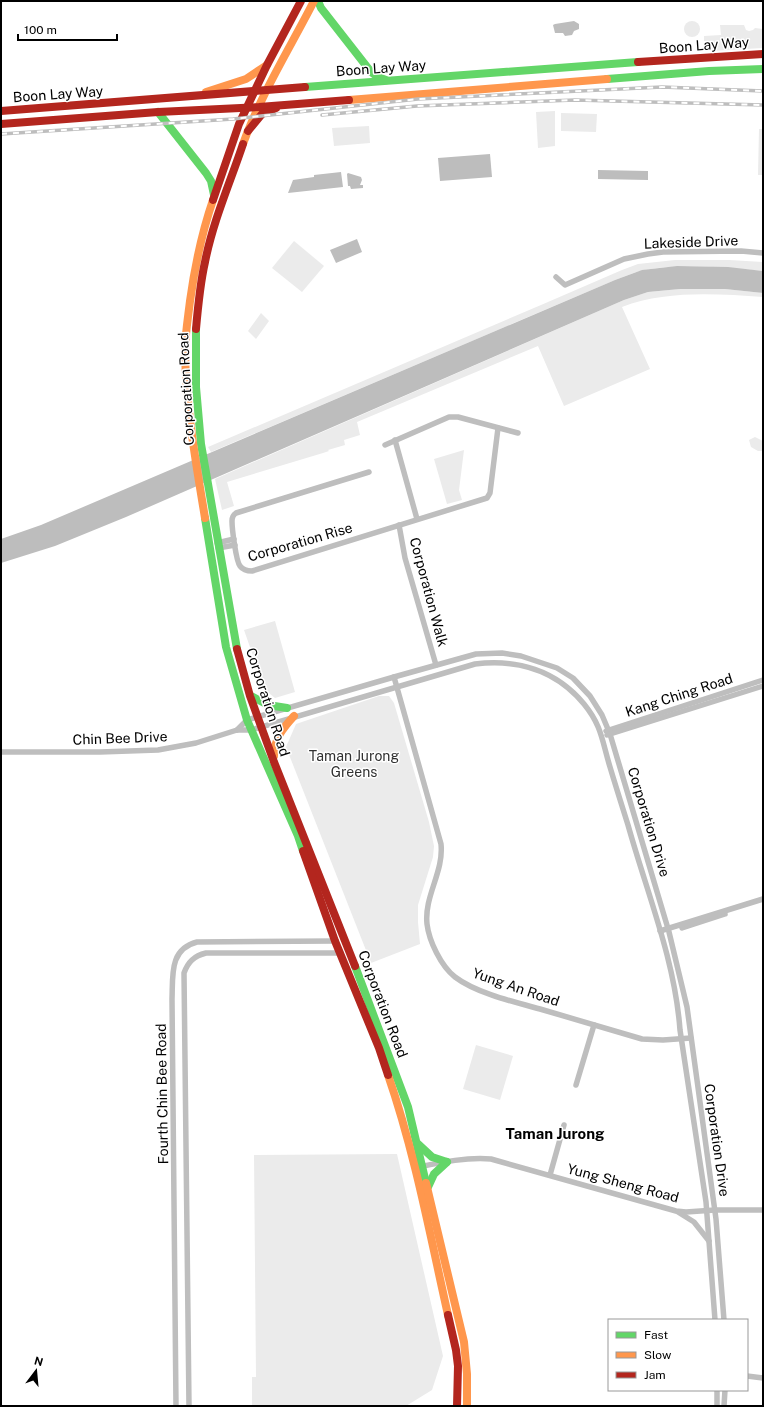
<svg xmlns="http://www.w3.org/2000/svg" width="764" height="1407" viewBox="0 0 764 1407" font-family="'Public Sans',sans-serif">
  <rect width="100%" height="100%" fill="#fff"/>
  <!-- green -->
  <g fill="#ebebeb">
    <circle cx="692" cy="29" r="8"/>
    <polygon points="720,25 744,25 746,30 749,31 753,30 755,28 763,29 763,48 711,51 710,42 704,41 704,36 721,35"/>
    <polygon points="555,111 555,146 538,148 536,112"/>
    <polygon points="561,113 597,114 596,132 561,131"/>
    <polygon points="369,126 370,143 334,146 332,128"/>
    <polygon points="759,129 763,129 763,175 758,175"/>
    <polygon points="294,241 324,266 302,292 272,268"/>
    <path d="M675,260H729L763,262V271C723,267 683,263 644,270C634,272 624,277 615,280L211,452L208,447L541,305L622,270L638,264Z"/>
    <path d="M680,289H725L763,293V297C717,294 666,290 622,307L650,369L564,406L538,346L357,422L360,435L344,440L345,445L328,450L329,451L323,453L227,482L234,506L222,510L215,479L624,300L648,292Z"/>
    <polygon points="261,313 269,321 256,339 248,331"/>
    <polygon points="755,437 763,441 763,451 758,451 751,447 749,440"/>
    <polygon points="464,450 459,490 462,500 447,504 434,459"/>
    <polygon points="275,621 295,692 275,698 265,690 244,630"/>
    <polygon points="379,696 389,696 394,703 429,822 434,846 433,857 418,905 418,922 420,944 371,963 286,747 296,724"/>
    <polygon points="476,1045 513,1056 500,1100 463,1089"/>
    <polygon points="397,1154 443,1356 432,1390 406,1406 252,1406 252,1377 256,1377 254,1155"/>
  </g>
  <!-- water -->
  <g fill="#bdbdbd">
    <polygon points="574,21 579,24 579,29 574,31 572,35 565,36 563,33 555,33 553,25 555,24"/>
    <polygon points="490,154 492,177 440,181 438,158"/>
    <polygon points="598,170 648,171 648,180 598,179"/>
    <polygon points="341,172 343,187 288,193 293,180 314,177 314,175"/>
    <polygon points="348,173 361,177 362,180 360,185 363,185 363,188 351,189 350,186 348,186 347,174"/>
    <polygon points="357,239 362,252 336,263 330,250"/>
    <polygon points="677,266 728,267 763,271 763,293 725,289 680,289 648,292 624,300 126,517 55,546 1,563 1,539 41,525 615,280 642,270"/>
  </g>
  <g fill="none" stroke-linecap="round" stroke-linejoin="round">
    <!-- street -->
    <g stroke="#bebebe" stroke-width="5.5">
      <polyline points="556,277 565,285 624,259 648,254 663,252 741,251 763,253"/>
      <polyline points="395,440 417,519"/>
      <polyline points="385,445 449,417 458,417 518,433"/>
      <path d="M369,472L236,513C233,515 232,518 232,521C232,529 236,561 240,566C243,570 247,571 252,571L487,498L490,493L498,428"/>
      <polyline points="399,525 405,558 436,665"/>
      <polyline points="217,543 234,539"/>
      <polyline points="218,548 235,545"/>
      <path d="M394,677L441,844C444,872 424,896 427,924C429,941 441,966 455,977C476,993 514,1002 540,1009C574,1019 608,1029 642,1039L663,1040L691,1038"/>
      <polyline points="237,730 247,720 394,677 476,654 502,653 521,656 557,668 573,678 590,696 602,715 610,734 669,932 687,1007 716,1219 724,1320"/>
      <polyline points="606,731 763,680"/>
      <polyline points="607,735 763,686"/>
      <path d="M1,752H100L158,750L196,743L237,730H251L475,664C517,659 556,670 584,704C602,726 602,741 610,767C616,787 622,806 628,825C647,893 675,960 680,1030L706,1202L715,1320"/>
      <polyline points="682,928 725,914"/>
      <polyline points="660,931 763,899"/>
      <polyline points="576,1085 594,1025"/>
      <path d="M419,1167C443,1162 467,1157 491,1159L676,1211L686,1212L715,1210H763"/>
      <polyline points="550,1175 564,1125"/>
      <polyline points="678,1212 694,1222 709,1241"/>
      <polyline points="747,1376 763,1378"/>
      <path d="M176,1406L172,999C173,976 169,949 197,942L336,941"/>
      <path d="M189,1406L184,973C188,962 194,956 206,953H341"/>
      <polyline points="717,1406 717,1390"/>
      <polyline points="724,1406 725,1390"/>
    </g>
    <!-- fast -->
    <g stroke="#63d668" stroke-width="8">
      <polyline points="318,1 321,8 371,72 378,77 386,80"/>
      <polyline points="607,79 709,71 763,69"/>
      <polyline points="305,87 638,62"/>
      <polyline points="158,112 206,173 211,181 214,195"/>
      <polyline points="196,329 196,387 201,444 237,649"/>
      <polyline points="205,518 226,647 247,720 298,836 303,851"/>
      <polyline points="251,696 268,705 287,708"/>
      <polyline points="355,966 408,1107 426,1183"/>
      <polyline points="418,1144 432,1157 447,1162"/>
      <polyline points="428,1187 434,1174 447,1162"/>
    </g>
    <!-- slow -->
    <g stroke="#ff974d" stroke-width="8">
      <polyline points="206,92 246,79 267,65"/>
      <polyline points="349,100 607,79"/>
      <path d="M243,144C261,94 290,48 314,1"/>
      <path d="M205,518C196,463 186,408 185,352C185,335 188,318 190,301C195,265 201,235 213,200"/>
      <path d="M274,756C274,739 283,728 294,716"/>
      <path d="M388,1075C415,1153 430,1235 448,1315"/>
      <polyline points="426,1183 464,1342 467,1374 467,1406"/>
    </g>
    <!-- jam -->
    <g stroke="#b3261e" stroke-width="8">
      <polyline points="638,62 763,54"/>
      <polyline points="1,111 305,87"/>
      <polyline points="1,124 158,112 259,107 349,100"/>
      <polyline points="248,131 262,114 276,108"/>
      <polyline points="213,200 239,124 267,65 301,1"/>
      <path d="M196,329C198,306 200,284 205,262C213,221 230,183 243,144"/>
      <polyline points="237,649 250,696 274,762 355,966"/>
      <polyline points="303,851 335,941 379,1048 388,1075"/>
      <polyline points="448,1315 456,1350 458,1366 457,1406"/>
    </g>
    <!-- rail casing -->
    <g stroke="#bebebe" stroke-width="3.5">
      <g id="rail">
        <polyline points="322,115 417,106 575,100 763,105"/>
        <polyline points="1,134 233,119 418,99 662,87 763,91"/>
      </g>
    </g>
    <!-- rail -->
    <use href="#rail" stroke="#fff" stroke-width="2" stroke-dasharray="6" stroke-linecap="butt"/>
  </g>
  <g text-anchor="middle" stroke-width="3" stroke-linejoin="round" paint-order="stroke">
    <!-- street labels -->
    <g font-size="14" fill="#000" stroke="#fff">
      <text transform="translate(704 45) rotate(-4)" y="5">Boon Lay Way</text>
      <text transform="translate(381 68) rotate(-4)" y="5">Boon Lay Way</text>
      <text transform="translate(58 94) rotate(-4)" y="5">Boon Lay Way</text>
      <text transform="translate(691 242) rotate(-2)" y="5">Lakeside Drive</text>
      <text transform="translate(186 389) rotate(-93)" y="5">Corporation Road</text>
      <text transform="translate(300 542) rotate(-16)" y="5">Corporation Rise</text>
      <text transform="translate(429 592) rotate(75)" y="5">Corporation Walk</text>
      <text transform="translate(679 695) rotate(-18)" y="5">Kang Ching Road</text>
      <text transform="translate(268 702) rotate(72)" y="5">Corporation Road</text>
      <text transform="translate(120 738) rotate(-2)" y="5">Chin Bee Drive</text>
      <text transform="translate(649 822) rotate(73)" y="5">Corporation Drive</text>
      <text transform="translate(516 987) rotate(19)" y="5">Yung An Road</text>
      <text transform="translate(383 1004) rotate(69)" y="5">Corporation Road</text>
      <text transform="translate(162 1094) rotate(-91)" y="5">Fourth Chin Bee Road</text>
      <text transform="translate(717 1140) rotate(82)" y="5">Corporation Drive</text>
      <text transform="translate(623 1183) rotate(15)" y="5">Yung Sheng Road</text>
    </g>
    <!-- park labels -->
    <g font-size="14" fill="#313131" stroke="#fff">
      <text x="354" y="761">Taman Jurong<tspan x="354" dy="16">Greens</tspan></text>
    </g>
    <!-- neighbourhood labels -->
    <g font-size="15" font-weight="bold" fill="#000" stroke="#fff">
      <text x="555" y="1139">Taman Jurong</text>
    </g>
  </g>
  <!-- border -->
  <rect width="764" height="1407" fill="none" stroke="#000000" stroke-width="4"/>
  <!-- legend -->
  <rect x="608" y="1319" width="140" height="72" fill="#ffffff" stroke="#999999"/>
  <rect x="616" y="1332" width="20" height="6" fill="#63d668" stroke="#999999"/>
  <text x="644" y="1339" font-size="12" fill="#000000">Fast</text>
  <rect x="616" y="1352" width="20" height="6" fill="#ff974d" stroke="#999999"/>
  <text x="644" y="1359" font-size="12" fill="#000000">Slow</text>
  <rect x="616" y="1372" width="20" height="6" fill="#b3261e" stroke="#999999"/>
  <text x="644" y="1379" font-size="12" fill="#000000">Jam</text>
  <!-- north arrow -->
  <g transform="translate(36 1371) rotate(16)" stroke="#ffffff" stroke-width="3" paint-order="stroke">
  <path d="M0-3L7 15L0 10L-7 15Z" fill="#000000"/>
  <text y="-6" font-size="11" font-weight="bold" text-anchor="middle" fill="#000000">N</text>
  </g>
  <!-- scale -->
  <path d="M18 34v6h99v-6" fill="none" stroke="#000000" stroke-width="2"/>
  <text x="24" y="34" font-size="12" fill="#000000" stroke="#ffffff" stroke-width="3" paint-order="stroke">100 m</text>
</svg>
